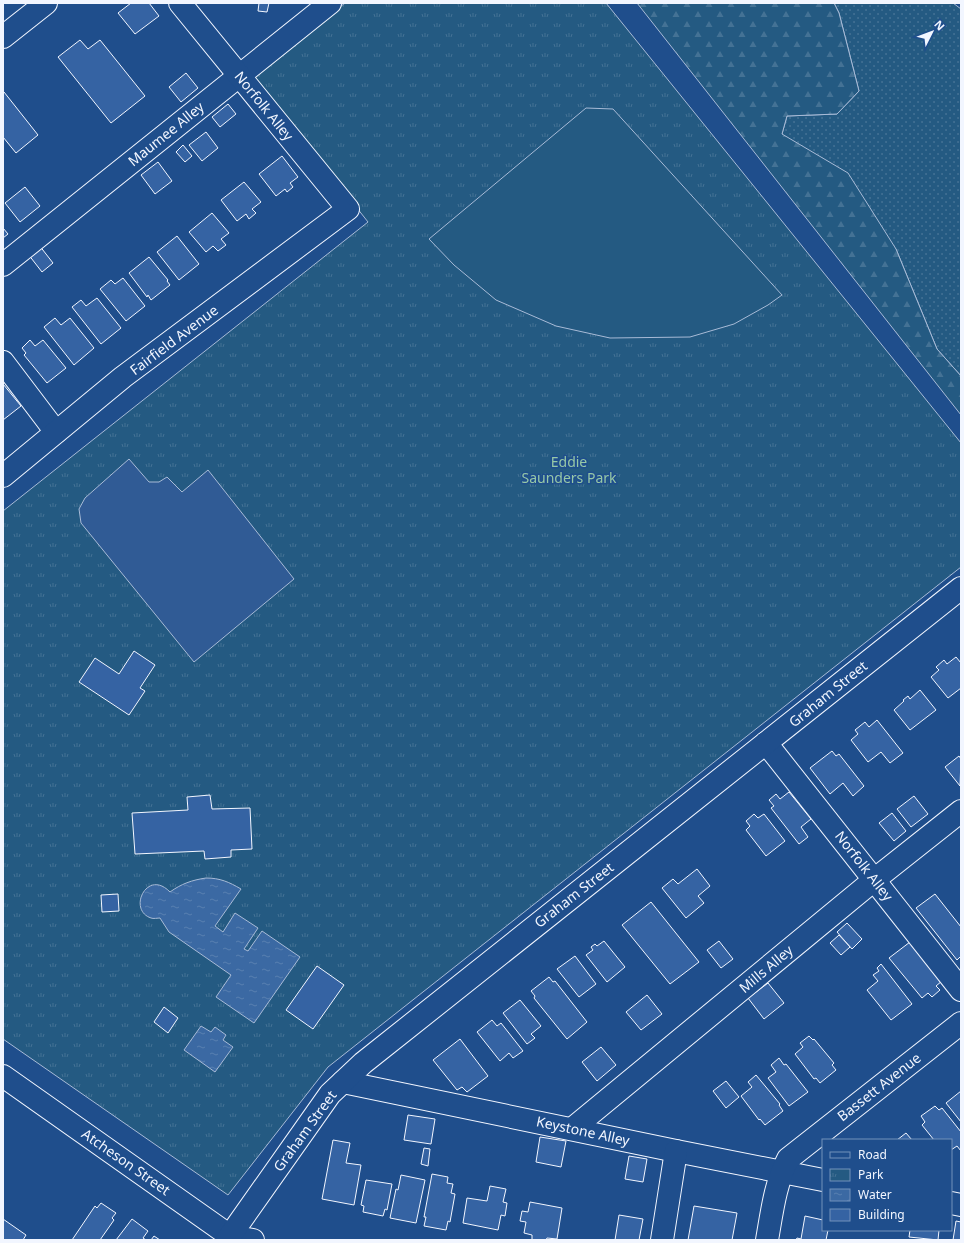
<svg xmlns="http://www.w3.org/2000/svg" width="964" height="1243" viewBox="0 0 964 1243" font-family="'Noto Sans',sans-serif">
  <defs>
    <pattern id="grass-dots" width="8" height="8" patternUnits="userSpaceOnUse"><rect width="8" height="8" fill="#245a82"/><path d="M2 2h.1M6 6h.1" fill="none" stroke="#447295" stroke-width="1.8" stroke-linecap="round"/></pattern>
    <pattern id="forest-firs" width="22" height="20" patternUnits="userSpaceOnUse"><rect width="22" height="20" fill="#245a82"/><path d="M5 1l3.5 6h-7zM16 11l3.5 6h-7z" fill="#447295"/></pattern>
    <pattern id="park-tufts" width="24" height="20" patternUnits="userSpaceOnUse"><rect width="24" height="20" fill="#245a82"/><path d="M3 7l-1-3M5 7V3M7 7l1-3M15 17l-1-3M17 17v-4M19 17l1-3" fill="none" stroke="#447295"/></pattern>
    <pattern id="water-ripples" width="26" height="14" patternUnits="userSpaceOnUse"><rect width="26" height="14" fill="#3b69a3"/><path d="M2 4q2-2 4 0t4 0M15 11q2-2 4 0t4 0" fill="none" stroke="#587fb1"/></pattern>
  </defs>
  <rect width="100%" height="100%" fill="#1f4e8c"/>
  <!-- grass -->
  <polygon fill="url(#grass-dots)" stroke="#a8bbd7" points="834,3 953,3 961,9 961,376 937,349 896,249 782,134 787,116 837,114 859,91 839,13"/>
  <!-- forest -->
  <polygon fill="url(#forest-firs)" stroke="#a8bbd7" points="637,3 834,3 839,13 859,91 837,114 787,116 782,134 848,173 896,249 937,349 961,376 961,415"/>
  <!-- park -->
  <polygon fill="url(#park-tufts)" stroke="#a8bbd7" points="345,3 606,3 961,443 961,567 328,1067 228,1195 3,1039 3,511 368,222 253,76"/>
  <!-- pitch -->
  <polygon fill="#245a82" stroke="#a8bbd7" points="586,108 613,109 782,295 768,305 734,324 690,337 610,338 556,326 496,300 454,265 429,239"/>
  <!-- parking -->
  <polygon fill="#305b95" stroke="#a8bbd7" points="129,459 149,482 159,482 167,477 182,492 208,470 294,579 194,662 81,523 79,509 85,498"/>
  <!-- water -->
  <g fill="url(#water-ripples)" stroke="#a8bbd7">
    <path d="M206,878C220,878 229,882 241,889L215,926L223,932L235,913L258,928L244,949L248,951L262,931L300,957L254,1023L216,997L231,975L169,932L160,918C158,918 153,919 151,918C127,910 147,868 170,892C181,884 192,880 206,878Z"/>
    <polygon points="201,1026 211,1032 215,1027 226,1035 223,1040 233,1047 215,1072 184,1050"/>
  </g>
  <!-- building -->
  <g fill="#3563a3" stroke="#f2f6ff">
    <polygon points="131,3 149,3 159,16 135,34 118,13"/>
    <polygon points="259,3 269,3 267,12 258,11"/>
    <polygon points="80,40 88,49 100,40 145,96 111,123 58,57"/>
    <polygon points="186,73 198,88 181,102 169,87"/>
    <polygon points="3,92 4,92 38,135 16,153 3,137"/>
    <polygon points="228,104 236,114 220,127 212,117"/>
    <polygon points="206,132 218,148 202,161 189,145"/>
    <polygon points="183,145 192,156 185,162 176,152"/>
    <polygon points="282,156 298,177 290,183 293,187 287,192 285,189 276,196 259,174"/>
    <polygon points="158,162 172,181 155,194 141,175"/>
    <polygon points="244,182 261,202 252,209 256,213 249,219 246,214 237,221 221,200"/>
    <polygon points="25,187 40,206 20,222 5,203"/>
    <polygon points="212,213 229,233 221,239 226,245 218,251 213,246 206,252 189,232"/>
    <polygon points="3,228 8,234 3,238"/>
    <polygon points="177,236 199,264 179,280 157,252"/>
    <polygon points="39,245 53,263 42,272 28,254"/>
    <polygon points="149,257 168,280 167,281 170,285 151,300 148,295 147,297 129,273"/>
    <polygon points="123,278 145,306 126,321 100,289 111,280 115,284"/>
    <polygon points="97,298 121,328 101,344 72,307 81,300 86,306"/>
    <polygon points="55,318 61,325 70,318 94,348 74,365 44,327"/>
    <polygon points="30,340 35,346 43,340 66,368 47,383 24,355 26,353 22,348"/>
    <polygon points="3,384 21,406 3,420"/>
    <polygon points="134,651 155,665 140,688 145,691 129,715 79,682 95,658 119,674"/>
    <polygon points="956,657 961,663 961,688 948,698 931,677 939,670 936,667 944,660 947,664"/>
    <polygon points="920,690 936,710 910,730 894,710 904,701 903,700 908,696 910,699"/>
    <polygon points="877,720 903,753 890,763 881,752 868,762 851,740 858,734 855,730 865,722 869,727"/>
    <polygon points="832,751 836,756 839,754 864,786 853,796 843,783 830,794 810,768"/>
    <polygon points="959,756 961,759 960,786 945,767"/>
    <polygon points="789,792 811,819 801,827 808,837 799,844 771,808 774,806 769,800 776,794 780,799"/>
    <polygon points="210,795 212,809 250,808 252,849 231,850 231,857 205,859 204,851 135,854 132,813 188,810 187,797"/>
    <polygon points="914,796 928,814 911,827 897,809"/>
    <polygon points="892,813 906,831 894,841 879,823"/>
    <polygon points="754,814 758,818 764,814 785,841 766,856 746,830 750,826 746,821"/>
    <polygon points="697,869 710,886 698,896 704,903 686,918 662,888 673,879 678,884"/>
    <polygon points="118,894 119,911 102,912 101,895"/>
    <polygon points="935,894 961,927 961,956 957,960 916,908"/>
    <polygon points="651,902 699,962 670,984 622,925"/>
    <polygon points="847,923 862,939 852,949 837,932"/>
    <polygon points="839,935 850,947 841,955 830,943"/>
    <polygon points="604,941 625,967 607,982 586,955 593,950 591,947 595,944 597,946"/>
    <polygon points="719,941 733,959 721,968 707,950"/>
    <polygon points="910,942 942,981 936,986 940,990 932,997 928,993 922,998 889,958"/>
    <polygon points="575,956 596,984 579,997 557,969"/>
    <polygon points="881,964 912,1004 891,1020 867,990 878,981 873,975 879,971 877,968"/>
    <polygon points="317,966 344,985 313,1029 286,1010"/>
    <polygon points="549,977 553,982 555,981 587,1022 567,1039 534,998 535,996 531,991"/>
    <polygon points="768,983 784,1003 764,1019 748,998"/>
    <polygon points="647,995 662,1014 641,1030 626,1012"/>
    <polygon points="520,1000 541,1026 531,1034 535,1038 527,1044 503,1013"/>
    <polygon points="164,1007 178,1018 168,1033 154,1022"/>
    <polygon points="492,1020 497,1026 501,1023 523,1051 513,1058 509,1053 500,1061 477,1032"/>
    <polygon points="809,1036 813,1040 814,1039 834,1063 832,1065 836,1070 820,1083 816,1078 814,1079 795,1054 803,1047 800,1043"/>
    <polygon points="460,1039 488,1076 467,1092 462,1087 457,1090 433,1060"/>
    <polygon points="601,1047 616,1065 597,1081 582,1062"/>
    <polygon points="779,1058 784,1065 786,1064 808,1092 789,1106 768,1078 776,1072 771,1065"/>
    <polygon points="756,1075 780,1104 779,1105 783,1111 765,1125 760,1119 759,1120 741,1096 752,1087 748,1082"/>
    <polygon points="726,1081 739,1097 726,1108 713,1091"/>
    <polygon points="961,1091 961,1122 946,1103"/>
    <polygon points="935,1106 939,1110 942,1108 961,1132 961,1151 957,1146 951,1150 951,1140 934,1140 922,1125 925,1122 921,1116"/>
    <polygon points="408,1115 435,1119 431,1144 404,1140"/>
    <polygon points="906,1133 912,1140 897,1140"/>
    <polygon points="540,1137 566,1141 561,1167 536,1162"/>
    <polygon points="333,1140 350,1143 346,1163 361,1165 354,1205 322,1199"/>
    <polygon points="424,1148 430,1149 428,1166 421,1164"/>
    <polygon points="629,1156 647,1159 643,1182 625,1179"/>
    <polygon points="432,1174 448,1177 447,1183 453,1184 451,1193 455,1194 450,1222 448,1221 446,1230 424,1226 426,1217 424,1217"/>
    <polygon points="401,1175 425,1180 416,1223 390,1218 396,1189 398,1190"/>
    <polygon points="366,1180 392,1184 387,1210 385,1209 383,1216 363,1212 364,1206 361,1205"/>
    <polygon points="490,1186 506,1189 503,1202 507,1203 505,1216 501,1215 498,1230 463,1223 467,1198 487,1201"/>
    <polygon points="530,1202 562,1208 557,1239 547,1238 546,1240 532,1240 532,1235 524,1233 526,1222 520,1221 522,1211 528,1212"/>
    <polygon points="101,1203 116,1213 112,1218 114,1220 100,1240 72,1240 95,1206 97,1208"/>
    <polygon points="694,1206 737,1213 732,1240 688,1240"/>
    <polygon points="619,1215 643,1219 639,1240 615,1240"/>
    <polygon points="805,1216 823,1220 823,1230 828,1230 826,1240 796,1240 797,1238 801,1239"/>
    <polygon points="3,1219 26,1235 23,1240 3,1240"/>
    <polygon points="132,1219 148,1231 143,1238 146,1240 116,1240"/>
    <polygon points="956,1221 961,1222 961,1240 953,1240"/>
    <polygon points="910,1230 939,1230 938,1240 909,1237"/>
    <polygon points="154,1236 160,1240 151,1240"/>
  </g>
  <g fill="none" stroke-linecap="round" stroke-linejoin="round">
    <!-- minor casing -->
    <g stroke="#f2f6ff" stroke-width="24">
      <g id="minor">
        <polyline points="3,37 46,3"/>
        <polyline points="3,265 330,3"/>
        <polyline points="3,362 56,432"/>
        <polyline points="3,476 123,377 348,209 180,3"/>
        <polyline points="766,743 961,990"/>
        <polyline points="3,1076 230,1236 253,1240"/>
        <polyline points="343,1082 676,1151 823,1180"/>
        <polyline points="572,1129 874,880 961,811"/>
        <polyline points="951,1203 961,1205"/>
        <polyline points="227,1240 330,1094 363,1063 961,588"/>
        <polyline points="662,1240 676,1151"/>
        <path d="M767,1240C772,1212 775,1184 788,1159L961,1023"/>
      </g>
    </g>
    <!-- minor -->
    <use href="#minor" stroke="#1f4e8c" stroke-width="22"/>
  </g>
  <g text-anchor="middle" stroke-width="3" stroke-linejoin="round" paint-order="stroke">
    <!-- street labels -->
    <g font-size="14" fill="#f2f6ff" stroke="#1f4e8c">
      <text transform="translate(264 106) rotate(51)" y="5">Norfolk Alley</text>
      <text transform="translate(166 134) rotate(-39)" y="5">Maumee Alley</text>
      <text transform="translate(174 340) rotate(-37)" y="5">Fairfield Avenue</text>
      <text transform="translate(828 694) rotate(-39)" y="5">Graham Street</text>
      <text transform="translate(864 866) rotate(52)" y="5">Norfolk Alley</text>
      <text transform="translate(574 895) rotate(-38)" y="5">Graham Street</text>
      <text transform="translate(766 969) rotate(-40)" y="5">Mills Alley</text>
      <text transform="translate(879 1087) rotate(-38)" y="5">Bassett Avenue</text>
      <text transform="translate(305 1131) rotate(-54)" y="5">Graham Street</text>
      <text transform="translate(583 1131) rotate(12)" y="5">Keystone Alley</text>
      <text transform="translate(126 1162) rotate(35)" y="5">Atcheson Street</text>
    </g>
    <!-- park labels -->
    <g font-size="14" fill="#97c8a6" stroke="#1f4e8c">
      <text x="569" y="467">Eddie<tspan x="569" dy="16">Saunders Park</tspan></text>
    </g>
  </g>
  <!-- border -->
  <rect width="964" height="1243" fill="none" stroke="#f2f6ff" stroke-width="8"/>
  <!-- legend -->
  <rect x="822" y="1139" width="130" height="92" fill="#1f4e8c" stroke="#7391ba"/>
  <rect x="830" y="1152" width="20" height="6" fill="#1f4e8c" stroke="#7391ba"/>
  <text x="858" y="1159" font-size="12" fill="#f2f6ff">Road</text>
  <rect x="830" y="1169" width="20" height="12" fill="url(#park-tufts)" stroke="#7391ba"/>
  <text x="858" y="1179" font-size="12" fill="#f2f6ff">Park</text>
  <rect x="830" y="1189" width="20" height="12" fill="url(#water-ripples)" stroke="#7391ba"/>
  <text x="858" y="1199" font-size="12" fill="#f2f6ff">Water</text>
  <rect x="830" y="1209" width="20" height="12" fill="#3563a3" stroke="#7391ba"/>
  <text x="858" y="1219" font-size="12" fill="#f2f6ff">Building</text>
  <!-- north arrow -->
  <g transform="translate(932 32) rotate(48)" stroke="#1f4e8c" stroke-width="3" paint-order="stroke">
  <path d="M0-3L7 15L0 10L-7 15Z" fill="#f2f6ff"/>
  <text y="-6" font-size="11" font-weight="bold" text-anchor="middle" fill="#f2f6ff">N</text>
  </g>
</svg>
